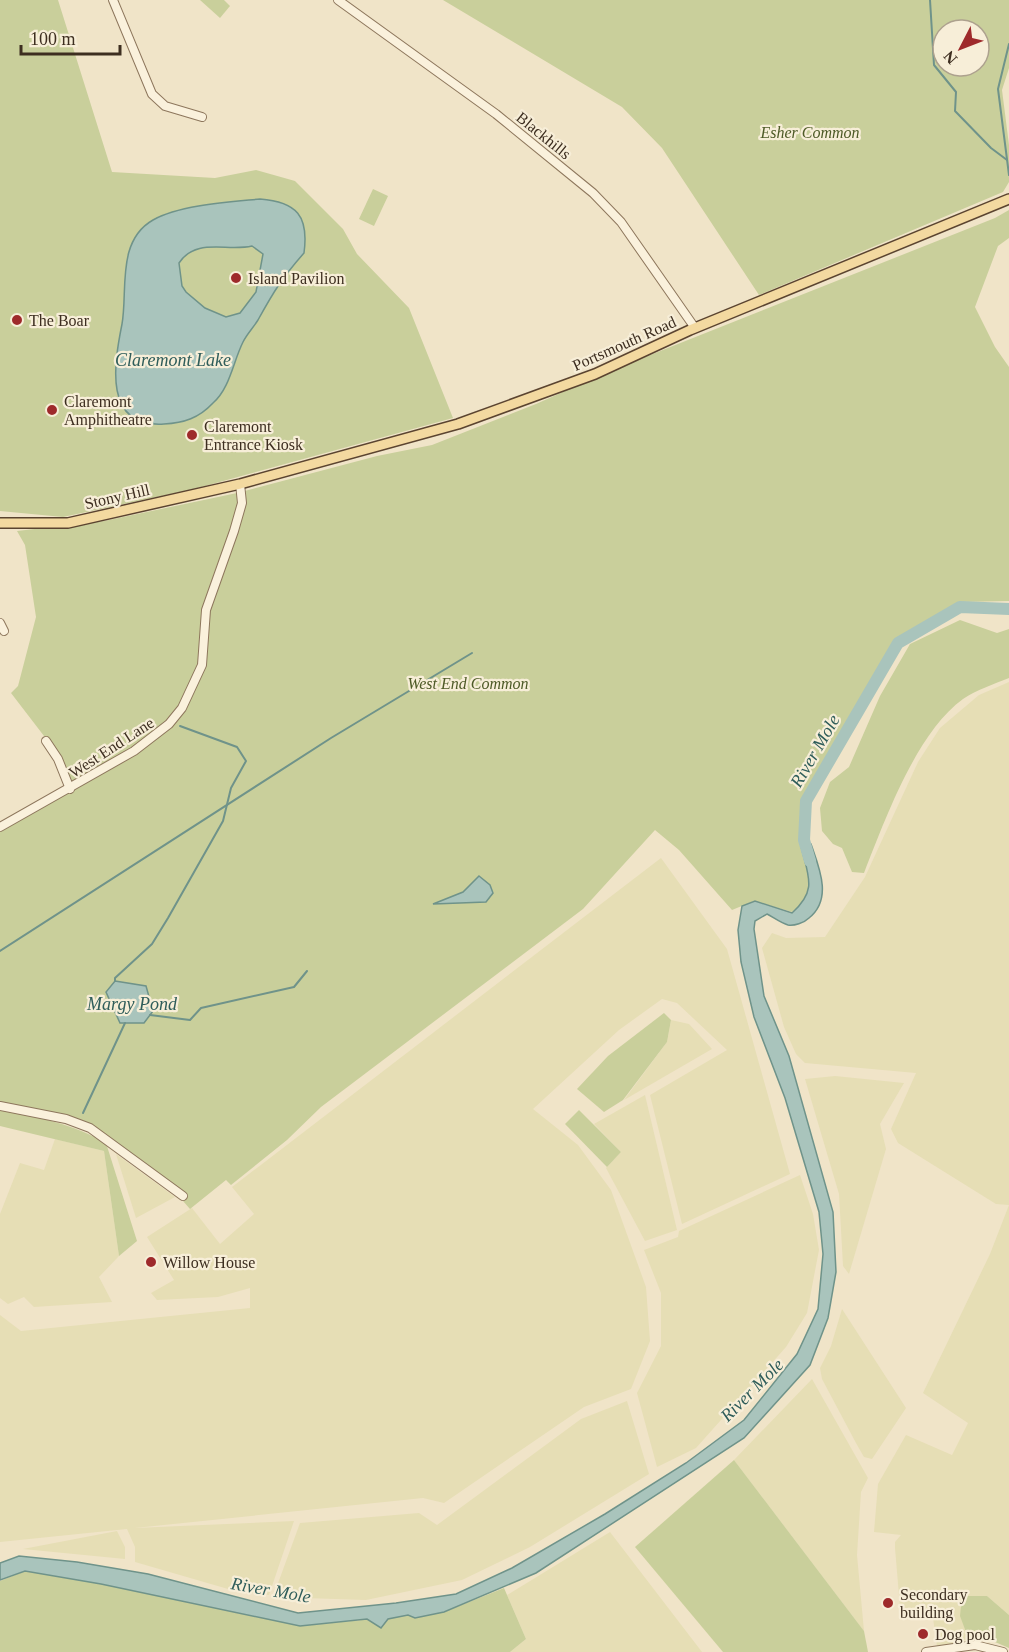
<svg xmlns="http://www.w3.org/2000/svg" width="1009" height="1652" viewBox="0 0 1009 1652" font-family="Georgia,serif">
  <rect width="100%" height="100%" fill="#f0e4c8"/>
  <!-- farmland -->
  <g fill="#e6deb5">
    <polygon points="1009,682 1009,1615 987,1596 966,1632 981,1630 981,1640 937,1646 933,1618 901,1619 895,1548 895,1542 901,1535 874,1532 878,1484 906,1435 952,1455 968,1423 923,1393 990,1254 1009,1205 996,1204 898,1143 891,1129 916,1073 805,1063 796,1054 784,1027 762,948 772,933 786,938 825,937 865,877 918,762 940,728 979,695"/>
    <polygon points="661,858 727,949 790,1174 682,1224 650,1095 727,1050 677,1003 662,999 619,1030 533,1109 578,1145 611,1190 646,1287 650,1341 631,1389 584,1407 444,1503 423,1498 135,1528 294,1521 269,1595 235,1591 135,1562 135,1547 127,1529 0,1542 0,1315 21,1331 250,1308 250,1288 218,1297 157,1300 151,1293 174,1280 147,1237 192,1208 220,1244 254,1214 232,1187"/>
    <polygon points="671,1020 689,1024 712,1049 624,1100 667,1042"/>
    <polygon points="835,1076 904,1083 880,1124 886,1149 849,1274 843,1266 839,1194 805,1079"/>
    <polygon points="645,1095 677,1230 645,1241 606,1168 621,1152 594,1124"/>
    <polygon points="55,1139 104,1151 119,1256 99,1277 112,1302 34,1307 24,1297 8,1304 0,1298 0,1214 20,1163 44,1170"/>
    <polygon points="116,1154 175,1197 136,1218"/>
    <polygon points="800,1175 813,1214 819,1250 807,1313 786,1347 696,1448 657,1467 637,1393 661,1346 661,1293 644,1250 678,1237 679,1231"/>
    <polygon points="842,1309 906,1408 872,1459 864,1457 856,1443 822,1379 820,1368 831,1346"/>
    <polygon points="812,1379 868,1478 861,1492 857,1555 864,1631 734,1460"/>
    <polygon points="627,1401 649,1474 530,1547 462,1580 366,1600 273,1597 300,1523 419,1513 437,1525 581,1419"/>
    <polygon points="117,1531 125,1547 125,1559 23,1549"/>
    <polygon points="610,1532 702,1652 510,1652 526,1639 507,1595"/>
  </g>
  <!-- green -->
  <g fill="#c9cf9b" fill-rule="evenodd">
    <polygon points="0,0 58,0 112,172 215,178 256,170 295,181 343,229 357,254 409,308 453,418 194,489 63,517 0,511"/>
    <polygon points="200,0 224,0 230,6 220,18"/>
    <path d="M443,0H1009V68L1002,90L1009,145V182L1003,192L759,295L662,148L622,107ZM943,30H979V66H943Z"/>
    <polygon points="373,189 388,196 374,226 359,219"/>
    <polygon points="1009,210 1009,238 998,246 975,307 995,347 1009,367 1009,601 961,602 894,643 801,800 801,847 811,884 805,901 792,912 754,901 732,910 679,850 655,830 583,909 321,1107 287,1140 231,1185 226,1180 190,1209 183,1201 181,1192 82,1123 0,1104 0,831 72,791 54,749 11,693 18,686 36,617 25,545 17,531 104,521 237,493 377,456 432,445 536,404 610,371 995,218"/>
    <path d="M960,620L997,633L1009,629V678C994,684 976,690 963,699C916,733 885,820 864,873L852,872L842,848L833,844L822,831L820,808L830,782L849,767L880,696L910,644Z"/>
    <polygon points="664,1013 671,1020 667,1042 623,1100 604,1112 577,1089 608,1056"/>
    <path d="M0,1109C37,1117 73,1124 106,1143L137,1241L119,1256L104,1151L0,1126Z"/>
    <polygon points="579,1110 621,1152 607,1167 565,1124"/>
    <polygon points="734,1460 864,1631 868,1652 723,1652 635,1547"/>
    <polygon points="25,1571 101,1584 300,1626 444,1612 504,1588 526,1639 510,1652 0,1652 0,1581"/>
    <polygon points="962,1596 987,1596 1009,1615 1009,1648 995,1642 981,1640 981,1630 966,1632 960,1616"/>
  </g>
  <!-- water -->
  <g fill="#a9c4bc" stroke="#6f938a" stroke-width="1.5" fill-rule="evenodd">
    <path d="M260,199C297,202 309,216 304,253C282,278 274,291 258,320C253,328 247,334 243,342C233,362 230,388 213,403C199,418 184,423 164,424C103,428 114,364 122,324C128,291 116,241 153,220C180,205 230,202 260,199ZM252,246L263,254L256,292L240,313L226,317L205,308L186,292L182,286L179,263C196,237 227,252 252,246Z"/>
    <path d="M811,844C819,867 833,899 809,918C804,923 794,926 788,925C781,923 773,917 767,914L755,921L754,929L764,996L789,1056L833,1212L836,1272L828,1318L810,1365L744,1438L536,1573L444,1612L415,1618L408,1615L388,1619L381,1628L367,1619L300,1626L101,1584L25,1571L0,1580V1563L19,1556L77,1562L148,1574L298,1613L396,1603L456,1594L512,1568L605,1514L686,1463L744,1420L797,1354L818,1309L823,1254L819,1212L785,1098L754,1017L741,962L738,930L742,906L755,901L792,913C818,890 808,876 801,846Z"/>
    <polygon points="479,876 490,885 493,893 486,902 433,904 463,892"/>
    <polygon points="115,981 146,986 153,1011 144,1023 120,1023 106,992"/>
  </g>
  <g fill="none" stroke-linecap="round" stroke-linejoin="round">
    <!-- stream -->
    <g stroke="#6f938a" stroke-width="2">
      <polyline points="930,0 934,65 956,92 955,111 991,148 1007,160"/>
      <polyline points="1009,44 998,89 1009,175"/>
      <polyline points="0,951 331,738 472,653"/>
      <polyline points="115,981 115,978 152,944 168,918 223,821 231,788 246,761 237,747 180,726"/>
      <polyline points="150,1015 190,1020 201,1008 294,987 307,971"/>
      <polyline points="83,1113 125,1023"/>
    </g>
    <!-- river -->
    <polyline stroke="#a9c4bc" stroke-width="12" points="810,861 804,840 806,801 898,643 960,607 1009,609"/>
    <!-- minor casing -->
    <g stroke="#8d765c" stroke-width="10">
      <g id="minor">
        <polyline points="113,0 152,94 165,106 202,117"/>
        <polyline points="338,0 496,114 593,193 621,222 695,328"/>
        <polyline points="0,623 4,631"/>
        <polyline points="46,741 58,759 70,789"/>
        <polyline points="0,827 134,751 169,724 182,708 202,665 206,610 234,531 242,503 240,484"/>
        <polyline points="0,1106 66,1119 90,1128 183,1196"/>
        <polyline points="926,1652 975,1645 1003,1652"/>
      </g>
    </g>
    <!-- major casing -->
    <g stroke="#5b4430" stroke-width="12">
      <polyline id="major" points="0,523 68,523 240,484 458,424 595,374 690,330 1009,199"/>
    </g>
    <!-- minor -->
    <use href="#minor" stroke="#faf1dc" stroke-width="8"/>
    <!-- major -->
    <use href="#major" stroke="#f3d9a0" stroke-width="9"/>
  </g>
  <!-- markers -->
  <g fill="#9e2a2b" stroke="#f7eed8" stroke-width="2">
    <circle cx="236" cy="278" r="6"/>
    <circle cx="17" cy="320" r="6"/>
    <circle cx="52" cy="410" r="6"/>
    <circle cx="192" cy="435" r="6"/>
    <circle cx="151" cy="1262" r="6"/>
    <circle cx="888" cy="1603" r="6"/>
    <circle cx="923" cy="1634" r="6"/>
  </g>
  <g text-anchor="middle" stroke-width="4.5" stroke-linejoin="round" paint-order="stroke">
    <!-- park labels -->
    <g font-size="16" font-style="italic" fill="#4d5a26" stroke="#f7eed8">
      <text x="810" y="138">Esher Common</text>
      <text x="468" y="689">West End Common</text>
    </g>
    <!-- street labels -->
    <g font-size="16" fill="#3d2e20" stroke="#f7eed8">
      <text transform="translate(544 135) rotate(39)" y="6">Blackhills</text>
      <text transform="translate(624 343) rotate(-24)" y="6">Portsmouth Road</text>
      <text transform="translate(117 496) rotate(-13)" y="6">Stony Hill</text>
      <text transform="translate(111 747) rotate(-33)" y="6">West End Lane</text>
    </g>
    <!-- poi labels -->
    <g font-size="16" fill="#3d2e20" stroke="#f7eed8" text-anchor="start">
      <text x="248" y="284">Island Pavilion</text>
      <text x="29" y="326">The Boar</text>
      <text x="64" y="407">Claremont<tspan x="64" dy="18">Amphitheatre</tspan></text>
      <text x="204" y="432">Claremont<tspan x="204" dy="18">Entrance Kiosk</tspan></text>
      <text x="163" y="1268">Willow House</text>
      <text x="900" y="1600">Secondary<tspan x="900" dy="18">building</tspan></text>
      <text x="935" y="1640">Dog pool</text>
    </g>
    <!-- water labels -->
    <g font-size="18" font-style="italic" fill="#2f5d5a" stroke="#f7eed8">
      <text x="173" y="366">Claremont Lake</text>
      <text transform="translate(815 751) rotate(-60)" y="6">River Mole</text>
      <text x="132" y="1010">Margy Pond</text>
      <text transform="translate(752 1390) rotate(-45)" y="6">River Mole</text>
      <text transform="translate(271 1590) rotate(10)" y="6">River Mole</text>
    </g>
  </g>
  <!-- north arrow -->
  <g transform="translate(961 48) rotate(228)"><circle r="28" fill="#f7eed8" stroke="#ada18e" stroke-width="1.5"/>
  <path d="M0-4.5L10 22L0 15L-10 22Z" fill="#9e2a2b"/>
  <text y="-9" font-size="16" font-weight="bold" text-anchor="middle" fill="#3d2e20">N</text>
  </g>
  <!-- scale -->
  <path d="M21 45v9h99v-9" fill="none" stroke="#3d2e20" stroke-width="3"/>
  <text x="30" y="45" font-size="18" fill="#3d2e20" stroke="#f7eed8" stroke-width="4.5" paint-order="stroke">100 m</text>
</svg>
